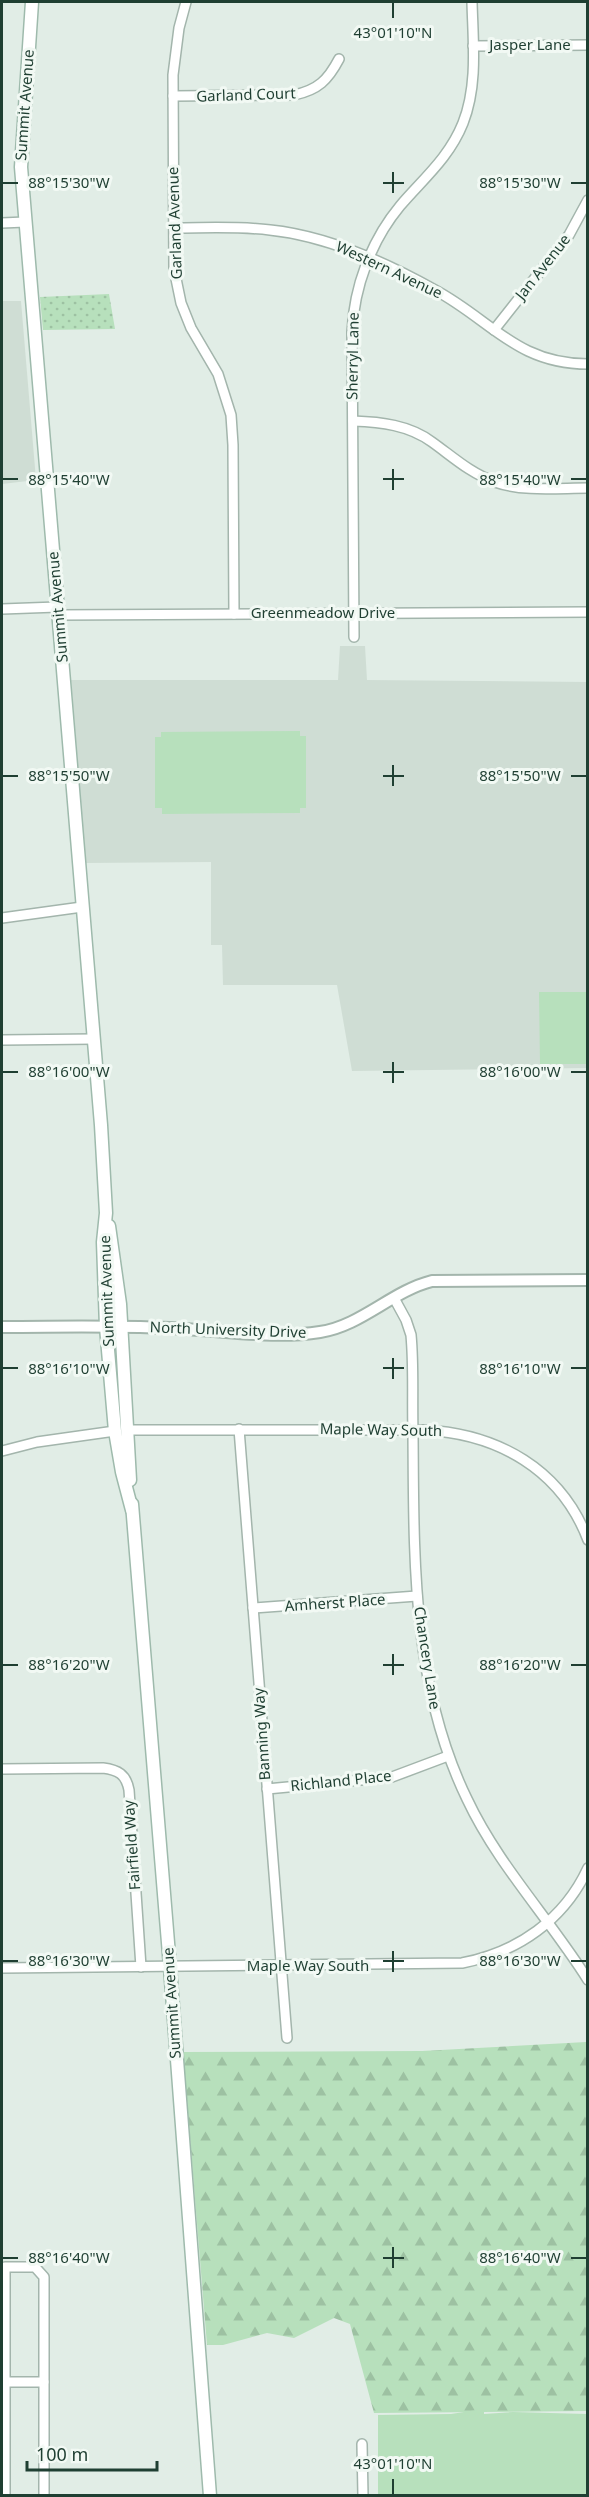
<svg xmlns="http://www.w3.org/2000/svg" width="589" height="2497" viewBox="0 0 589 2497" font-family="'Noto Sans',sans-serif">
  <defs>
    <pattern id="grass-dots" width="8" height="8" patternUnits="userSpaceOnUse" patternTransform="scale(1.5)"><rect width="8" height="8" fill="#b7e0bc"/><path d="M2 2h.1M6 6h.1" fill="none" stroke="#9dc1a2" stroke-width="1.8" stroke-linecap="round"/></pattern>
    <pattern id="forest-firs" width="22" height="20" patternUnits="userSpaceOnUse" patternTransform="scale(1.5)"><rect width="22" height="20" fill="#b7e0bc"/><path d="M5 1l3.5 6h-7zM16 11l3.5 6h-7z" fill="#9dc1a2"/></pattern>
  </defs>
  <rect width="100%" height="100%" fill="#e1ede6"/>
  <!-- built -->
  <g fill="#cfddd4">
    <polygon points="2,301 21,301 36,480 2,484"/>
    <polygon points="340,646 365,646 367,680 587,682 587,1068 352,1071 337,985 223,985 222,945 211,945 211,862 86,863 71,680 338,680"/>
  </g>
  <!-- grass -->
  <polygon fill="url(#grass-dots)" points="109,294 115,329 43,330 40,297"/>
  <!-- forest -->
  <polygon fill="url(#forest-firs)" points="586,2042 587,2411 374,2413 350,2324 334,2318 294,2338 267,2333 223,2345 207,2345 183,2052 422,2051"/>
  <!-- pitch -->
  <g fill="#b7e0bc">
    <polygon points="300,731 300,736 306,736 306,808 300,808 300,813 162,814 162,808 155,808 155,737 161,737 161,732"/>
    <polygon points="539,992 587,992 587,1064 540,1064"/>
    <polygon points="477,2410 484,2410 484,2414 513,2412 587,2414 587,2495 378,2495 378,2415 451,2414"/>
  </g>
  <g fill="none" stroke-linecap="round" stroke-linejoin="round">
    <!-- minor casing -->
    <g stroke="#a3b5ac" stroke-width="12">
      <g id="minor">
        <polyline points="186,2 179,28 173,75 174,269 181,303 191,328 218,374 231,415 233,445 234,614"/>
        <polyline points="473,46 588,45"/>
        <path d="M173,96L294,95C318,90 328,80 339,59"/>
        <polyline points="2,223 25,222"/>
        <path d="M174,228C206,228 238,226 270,230C328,236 385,262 435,290C491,320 517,364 588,364"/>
        <polyline points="494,330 569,235 588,200"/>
        <path d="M353,421C381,422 409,425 432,442C453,457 470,473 495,482C524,492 557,488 588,488"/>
        <polyline points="2,609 57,607"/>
        <polyline points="58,615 588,612"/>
        <path d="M354,637L352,332C354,287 371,241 400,206C423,179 449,158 463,123C478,85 473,42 472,2"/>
        <polyline points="2,918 82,907"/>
        <polyline points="2,1040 94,1039"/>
        <path d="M394,1298L406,1320L411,1335C414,1367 412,1399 413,1431C414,1555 411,1684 467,1799C498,1865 549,1918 588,1980"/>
        <polyline points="239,1429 287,2038"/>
        <path d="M127,1430H425C498,1434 561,1469 588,1540"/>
        <polyline points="2,1451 37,1442 115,1431"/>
        <polyline points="253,1608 417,1596"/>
        <path d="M2,1769L103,1768C118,1770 126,1774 129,1790L141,1967"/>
        <polyline points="267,1789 392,1777 448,1756"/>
        <path d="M2,1968L462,1963C518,1952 564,1920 588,1868"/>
        <polyline points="5,2382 44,2382"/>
        <polyline points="362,2444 363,2496"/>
        <polyline points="5,2496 5,2267 35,2267 44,2277 44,2496"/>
      </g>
    </g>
    <!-- tertiary casing -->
    <g stroke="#a3b5ac" stroke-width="14">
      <path id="tertiary" d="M2,1327C62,1327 123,1325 184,1329C229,1331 276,1339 320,1332C361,1326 392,1291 432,1281L588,1280"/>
    </g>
    <!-- secondary casing -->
    <g stroke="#9ebaac" stroke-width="15">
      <g id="secondary">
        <polyline points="32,2 21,167 101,1125 106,1213 103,1242 106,1327 115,1431 122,1472 132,1510"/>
        <polyline points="109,1226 120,1304 130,1480"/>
        <polyline points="132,1504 170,1967 210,2496"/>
      </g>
    </g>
    <!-- minor -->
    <use href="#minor" stroke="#fff" stroke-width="9"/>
    <!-- tertiary -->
    <use href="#tertiary" stroke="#fff" stroke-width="10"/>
    <!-- secondary -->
    <use href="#secondary" stroke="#fff" stroke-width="12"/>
  </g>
  <!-- ticks -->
  <path fill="none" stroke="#1f3f32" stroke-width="2" d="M393,3V18M393,172V193M3,183H18M383,183H404M571,183H586M393,469V490M3,479H18M383,479H404M571,479H586M393,765V786M3,776H18M383,776H404M571,776H586M393,1062V1083M3,1072H18M383,1072H404M571,1072H586M393,1358V1379M3,1368H18M383,1368H404M571,1368H586M393,1654V1675M3,1665H18M383,1665H404M571,1665H586M393,1951V1972M3,1961H18M383,1961H404M571,1961H586M393,2247V2268M3,2258H18M383,2258H404M571,2258H586M393,2479V2494"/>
  <g text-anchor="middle" stroke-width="6" stroke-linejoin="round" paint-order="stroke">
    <!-- street labels -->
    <g font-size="15" fill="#1f3f32" stroke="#f2f9f4">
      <text x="530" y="50">Jasper Lane</text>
      <text transform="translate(246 95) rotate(-2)" y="5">Garland Court</text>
      <text transform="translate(25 105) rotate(-86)" y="5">Summit Avenue</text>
      <text transform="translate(175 223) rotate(-92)" y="5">Garland Avenue</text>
      <text transform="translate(543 267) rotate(-52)" y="5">Jan Avenue</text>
      <text transform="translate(389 270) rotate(25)" y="5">Western Avenue</text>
      <text transform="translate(353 356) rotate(-89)" y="5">Sherryl Lane</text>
      <text transform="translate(58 607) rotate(-95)" y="5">Summit Avenue</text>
      <text x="323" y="618">Greenmeadow Drive</text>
      <text transform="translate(107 1291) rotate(-92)" y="5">Summit Avenue</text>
      <text transform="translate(228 1330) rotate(2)" y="5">North University Drive</text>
      <text transform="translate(381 1430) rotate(1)" y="5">Maple Way South</text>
      <text transform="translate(335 1603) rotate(-4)" y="5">Amherst Place</text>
      <text transform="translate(427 1658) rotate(81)" y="5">Chancery Lane</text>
      <text transform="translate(262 1734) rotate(-94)" y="5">Banning Way</text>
      <text transform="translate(341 1781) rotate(-6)" y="5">Richland Place</text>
      <text transform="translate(132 1845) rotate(-94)" y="5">Fairfield Way</text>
      <text x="308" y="1971">Maple Way South</text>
      <text transform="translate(172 2003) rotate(-94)" y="5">Summit Avenue</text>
    </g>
  </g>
  <g font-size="15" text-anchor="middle" fill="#1f3f32" stroke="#f2f9f4" stroke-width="6" stroke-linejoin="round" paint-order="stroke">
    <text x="393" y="38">43°01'10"N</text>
    <text x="520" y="188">88°15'30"W</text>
    <text x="69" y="188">88°15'30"W</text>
    <text x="69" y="485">88°15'40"W</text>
    <text x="520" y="485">88°15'40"W</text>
    <text x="520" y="781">88°15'50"W</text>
    <text x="69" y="781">88°15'50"W</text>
    <text x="520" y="1077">88°16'00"W</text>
    <text x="69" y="1077">88°16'00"W</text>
    <text x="69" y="1374">88°16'10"W</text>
    <text x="520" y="1374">88°16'10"W</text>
    <text x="520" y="1670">88°16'20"W</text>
    <text x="69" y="1670">88°16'20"W</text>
    <text x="520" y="1966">88°16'30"W</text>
    <text x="69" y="1966">88°16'30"W</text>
    <text x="69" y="2263">88°16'40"W</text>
    <text x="520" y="2263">88°16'40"W</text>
    <text x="393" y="2469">43°01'10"N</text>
  </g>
  <!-- border -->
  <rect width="589" height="2497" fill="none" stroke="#1f3f32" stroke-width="6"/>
  <!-- scale -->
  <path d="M27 2461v9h130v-9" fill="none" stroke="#1f3f32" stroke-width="3"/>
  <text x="36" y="2461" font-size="18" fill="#1f3f32" stroke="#f2f9f4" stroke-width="4.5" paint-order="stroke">100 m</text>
</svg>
